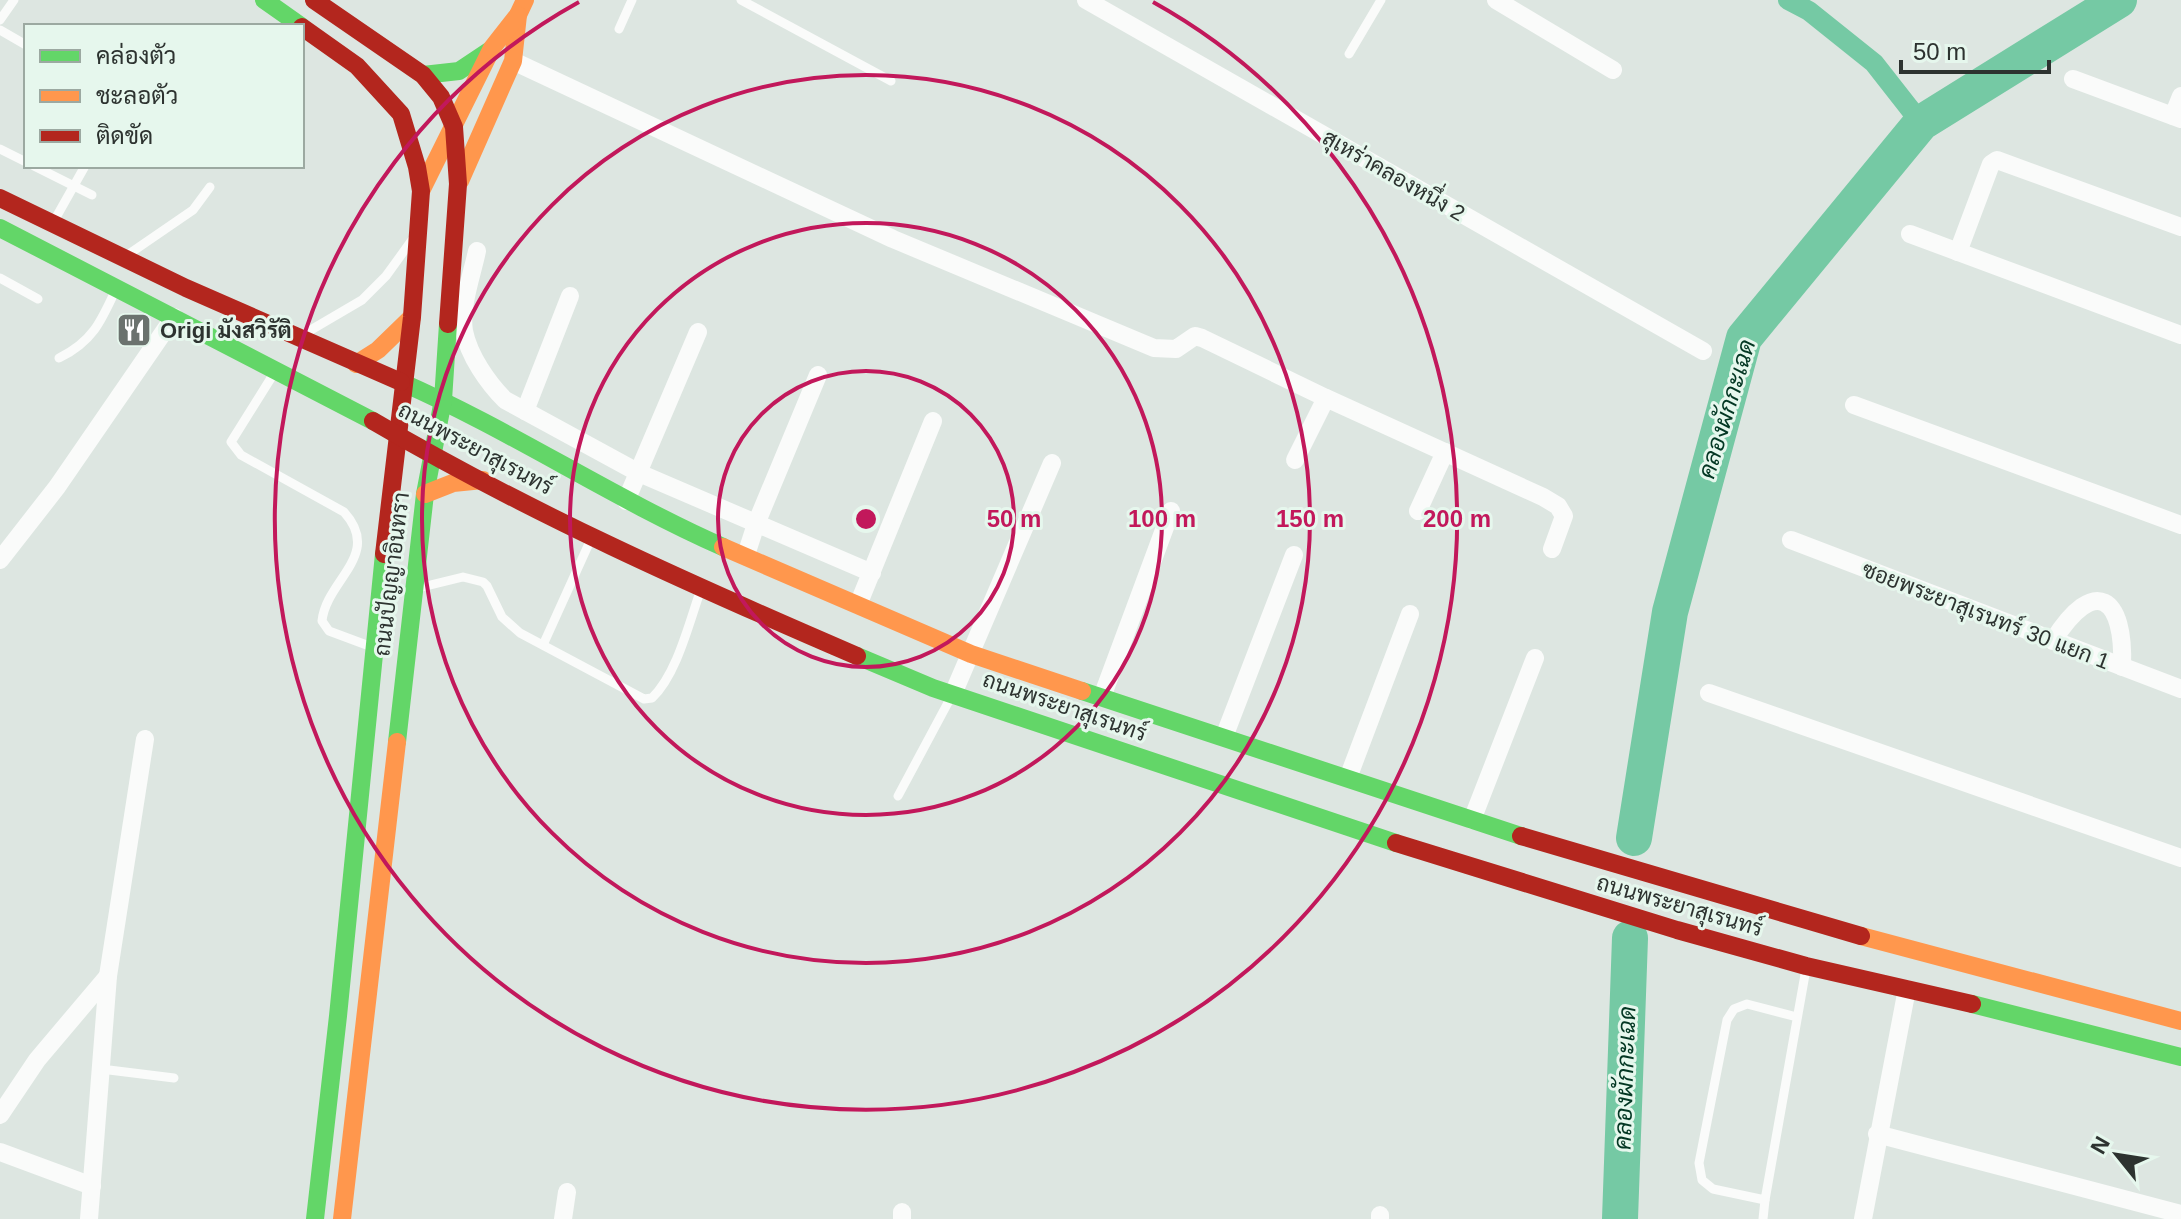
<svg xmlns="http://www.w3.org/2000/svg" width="2181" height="1219" viewBox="0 0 2181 1219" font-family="Helvetica,Sarabun,sans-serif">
  <rect width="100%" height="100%" fill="#dde6e1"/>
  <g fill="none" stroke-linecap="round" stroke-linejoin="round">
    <!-- canal -->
    <polyline stroke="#75c9a4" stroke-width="20" points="1788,0 1809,11 1874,63 1921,123"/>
    <!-- river -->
    <g stroke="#75c9a4" stroke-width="36">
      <polyline points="1634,838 1670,612 1744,338 1921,123 2119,0"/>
      <polyline points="1620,1219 1630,938"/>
    </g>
    <!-- lane -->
    <g stroke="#fafbfa" stroke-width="9">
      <polyline points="741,0 891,81"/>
      <polyline points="0,20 14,0"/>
      <polyline points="619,29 632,0"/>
      <polyline points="0,30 26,45"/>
      <polyline points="1349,54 1381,0"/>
      <polyline points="0,149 26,162"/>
      <polyline points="34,166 92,195"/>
      <polyline points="54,221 85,166"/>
      <polyline points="126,256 193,210 210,187"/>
      <polyline points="0,278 38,299"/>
      <polyline points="304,334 362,300 386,276 412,240"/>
      <path d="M59,358C92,342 101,322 116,289"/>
      <path d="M276,370L231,442L241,455L344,512C383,555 326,580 322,621L329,631L372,647"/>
      <path d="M418,588L463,577L483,582L487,586L502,617L520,633L644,699L652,698C677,674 689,623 701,589"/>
      <polyline points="543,645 591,539"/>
      <polyline points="898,796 951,697"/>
      <polyline points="1797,1017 1747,1004 1734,1009 1727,1020 1699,1163 1702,1180 1713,1189 1765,1200 1806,969"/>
      <polyline points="101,1069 174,1078"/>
      <polyline points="1763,1219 1765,1200"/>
    </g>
    <!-- street -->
    <g stroke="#fafbfa" stroke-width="18">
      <polyline points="1086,0 1703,351"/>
      <polyline points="1496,0 1613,70"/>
      <polyline points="513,61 893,239 1154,348 1176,349 1195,336 1202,338 1326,398 1543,497 1558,506 1564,516 1552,549"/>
      <polyline points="2073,79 2181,119"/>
      <polyline points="2173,116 2181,96"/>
      <polyline points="1910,234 2181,335"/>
      <path d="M477,251C472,275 460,307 464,331C469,356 488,383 505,400L639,473L872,573"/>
      <polyline points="1958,252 1991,164 1997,160 2181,227"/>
      <polyline points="1854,405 2181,525"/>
      <polyline points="525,411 570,296"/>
      <polyline points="1295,460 1326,398"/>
      <polyline points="626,501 698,332"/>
      <polyline points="1418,511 1445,452"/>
      <polyline points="1791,540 2181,689"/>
      <polyline points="746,555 756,524 818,375"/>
      <polyline points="0,560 57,487 174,317"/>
      <polyline points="858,605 933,421"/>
      <path d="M2053,641C2095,574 2125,597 2122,667"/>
      <polyline points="1709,693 2181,858"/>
      <polyline points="953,694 1052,463"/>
      <polyline points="1102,697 1171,511"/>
      <polyline points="1224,737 1294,555"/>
      <polyline points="1348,778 1410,614"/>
      <polyline points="1472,820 1535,658"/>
      <polyline points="0,1115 37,1060 108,976"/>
      <polyline points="1877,1134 2181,1214"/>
      <polyline points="0,1152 92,1186"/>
      <polyline points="89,1219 108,976 145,739"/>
      <polyline points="563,1219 567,1192"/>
      <polyline points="902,1219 902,1212"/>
      <polyline points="1380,1219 1380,1215"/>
      <polyline points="1863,1219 1907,989"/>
    </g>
    <!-- fast -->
    <g stroke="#63d668" stroke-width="18">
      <polyline points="264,0 301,26"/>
      <polyline points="423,75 459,71 489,51"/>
      <polyline points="0,228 373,421"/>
      <path d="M401,382C511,430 612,498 723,547"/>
      <polyline points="857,656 933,688 1396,843"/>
      <polyline points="1082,691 1521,836"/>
      <polyline points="397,742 425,494 443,400 448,324"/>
      <polyline points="1972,1004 2181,1057"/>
      <polyline points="315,1219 338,1016 384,554"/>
    </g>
    <!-- slow -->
    <g stroke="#ff974d" stroke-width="18">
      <polyline points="460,181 513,61 518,15 525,0"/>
      <polyline points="421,191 492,48 518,15"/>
      <polyline points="356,364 378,350 412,317"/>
      <polyline points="425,494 453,483 483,480"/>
      <polyline points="723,547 971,654 1082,691"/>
      <polyline points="1861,936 2181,1021"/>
      <polyline points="342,1219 397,742"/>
    </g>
    <!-- jam -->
    <g stroke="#b3261e" stroke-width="18">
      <polyline points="314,0 423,75 441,97 454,127 458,184 448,324"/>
      <polyline points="302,27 357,66 401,114 417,167 421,191 412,317 384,554"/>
      <polyline points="0,198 186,288 401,382"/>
      <path d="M373,421C528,512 692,585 857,656"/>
      <polyline points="1521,836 1861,936"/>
      <polyline points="1396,843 1677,930 1806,966 1972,1004"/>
    </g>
  </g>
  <!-- distance rings -->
  <g fill="none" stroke="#c2185b" stroke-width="4">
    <circle cx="866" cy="519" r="148"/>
    <circle cx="866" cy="519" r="296"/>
    <circle cx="866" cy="519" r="444"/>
    <path d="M1153 2A591 591 0 1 1 579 2"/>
  </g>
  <!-- icons -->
  <defs>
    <g id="restaurant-square" transform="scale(1.8)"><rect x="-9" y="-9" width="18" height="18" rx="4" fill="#6b726e" stroke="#e6f7ed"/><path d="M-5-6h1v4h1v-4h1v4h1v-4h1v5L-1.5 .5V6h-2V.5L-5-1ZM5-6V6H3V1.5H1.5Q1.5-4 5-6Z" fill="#fff"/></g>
  </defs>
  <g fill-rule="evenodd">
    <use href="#restaurant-square" x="134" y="330"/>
  </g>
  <g text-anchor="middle" stroke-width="6" stroke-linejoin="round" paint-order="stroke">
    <!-- street labels -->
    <g font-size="22" fill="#2d3330" stroke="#e6f7ed">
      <text transform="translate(1394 175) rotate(30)" y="8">สุเหร่าคลองหนึ่ง 2</text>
      <text transform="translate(476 448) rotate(28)" y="8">ถนนพระยาสุเรนทร์</text>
      <text transform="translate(391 574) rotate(-83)" y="8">ถนนปัญญาอินทรา</text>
      <text transform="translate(1986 615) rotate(21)" y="8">ซอยพระยาสุเรนทร์ 30 แยก 1</text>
      <text transform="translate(1065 706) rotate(19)" y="8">ถนนพระยาสุเรนทร์</text>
      <text transform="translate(1680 905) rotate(16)" y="8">ถนนพระยาสุเรนทร์</text>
    </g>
    <!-- poi labels -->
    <g font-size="22" font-weight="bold" fill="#2d3330" stroke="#e6f7ed" text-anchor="start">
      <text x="160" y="338">Origi มังสวิรัติ</text>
    </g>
    <!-- water labels -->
    <g font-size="24" font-style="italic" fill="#033723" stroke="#e6f7ed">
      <text transform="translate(1727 409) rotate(-73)" y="8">คลองผักกะเฉด</text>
      <text transform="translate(1625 1078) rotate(-88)" y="8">คลองผักกะเฉด</text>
    </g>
  </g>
  <circle cx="866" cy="519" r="12" fill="#c2185b" stroke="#e6f7ed" stroke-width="4"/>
  <g font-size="24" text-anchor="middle" font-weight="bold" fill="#c2185b" stroke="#e6f7ed" stroke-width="6" stroke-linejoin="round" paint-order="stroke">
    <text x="1014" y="527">50 m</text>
    <text x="1162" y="527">100 m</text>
    <text x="1310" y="527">150 m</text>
    <text x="1457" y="527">200 m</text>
  </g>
  <!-- legend -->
  <rect x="24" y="24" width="280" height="144" fill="#e6f7ed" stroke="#9ca9a1" stroke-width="2"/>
  <rect x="40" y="50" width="40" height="12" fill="#63d668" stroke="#9ca9a1" stroke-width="2"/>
  <text x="96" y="64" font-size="24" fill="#2d3330">คล่องตัว</text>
  <rect x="40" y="90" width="40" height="12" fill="#ff974d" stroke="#9ca9a1" stroke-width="2"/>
  <text x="96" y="104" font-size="24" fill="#2d3330">ชะลอตัว</text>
  <rect x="40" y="130" width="40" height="12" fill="#b3261e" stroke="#9ca9a1" stroke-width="2"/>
  <text x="96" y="144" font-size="24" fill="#2d3330">ติดขัด</text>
  <!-- north arrow -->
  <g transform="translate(2117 1155) rotate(300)" stroke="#e6f7ed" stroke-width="6" paint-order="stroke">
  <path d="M0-6L14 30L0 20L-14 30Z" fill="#2d3330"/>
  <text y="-12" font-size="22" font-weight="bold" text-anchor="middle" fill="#2d3330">N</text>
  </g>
  <!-- scale -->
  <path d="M1901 60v12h148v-12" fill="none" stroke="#2d3330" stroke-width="4"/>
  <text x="1913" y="60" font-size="24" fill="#2d3330" stroke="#e6f7ed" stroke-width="6" paint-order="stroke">50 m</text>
</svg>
